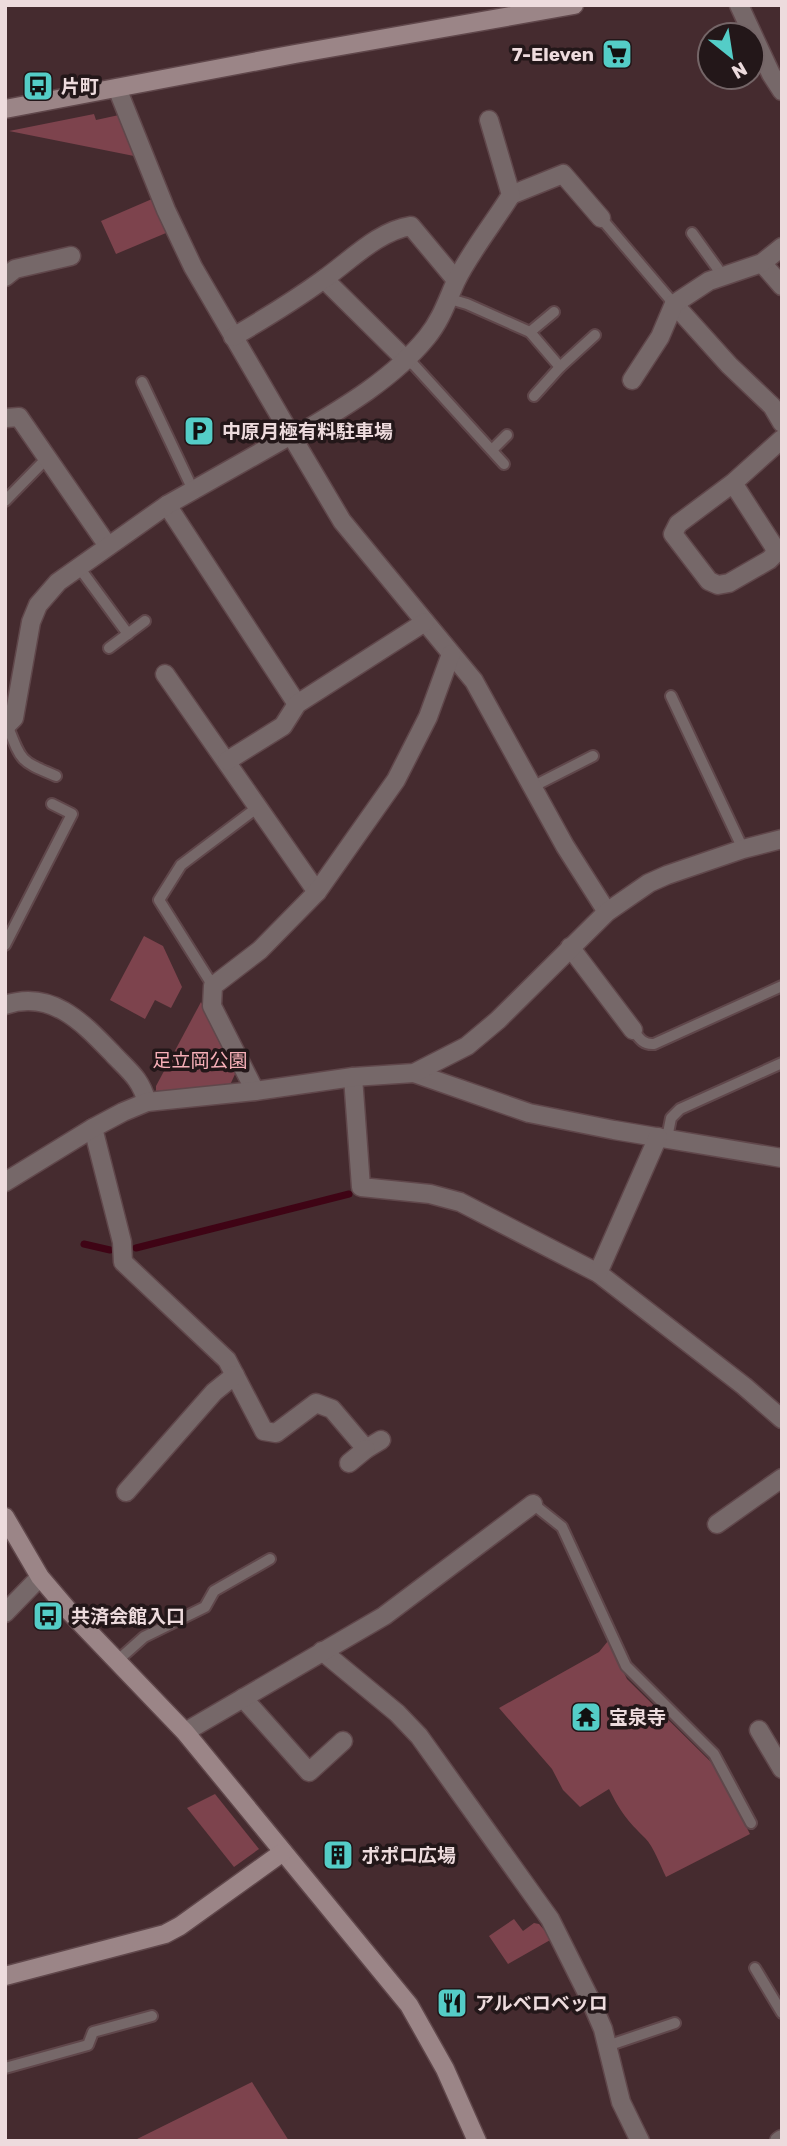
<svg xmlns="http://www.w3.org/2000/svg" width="787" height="2146" viewBox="0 0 787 2146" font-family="Rubik,'Noto Sans JP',sans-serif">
  <rect width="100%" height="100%" fill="#452b2f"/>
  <!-- green -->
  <g fill="#7d434d">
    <polygon points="94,114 96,120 119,115 134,156 9,131"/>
    <polygon points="152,199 166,233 116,254 101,221"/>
    <polygon points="144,936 163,946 182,987 171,1008 155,1000 145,1019 110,1000"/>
    <polygon points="201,1002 236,1072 230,1085 156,1092 156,1086"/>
    <path d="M608,1641L627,1679L715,1766L750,1834L666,1877C660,1865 654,1847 645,1838C627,1820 621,1813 609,1789L580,1807L563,1790L552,1769L499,1708L599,1652Z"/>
    <polygon points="215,1794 259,1849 234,1867 187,1808"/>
    <polygon points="514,1919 523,1931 534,1923 539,1924 552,1939 508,1964 489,1936"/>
    <polygon points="252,2082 289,2141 133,2141"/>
  </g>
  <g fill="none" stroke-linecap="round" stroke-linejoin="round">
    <!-- stream -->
    <g stroke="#3f0415" stroke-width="7">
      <polyline points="84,1244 110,1250"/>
      <polyline points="136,1248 349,1194"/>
    </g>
    <!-- lane casing -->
    <g stroke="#60474b" stroke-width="14">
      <g id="lane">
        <polyline points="601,218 674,304"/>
        <polyline points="692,233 723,276"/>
        <polyline points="450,299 467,304 530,332 560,367"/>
        <polyline points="530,332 554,312"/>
        <polyline points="405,359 414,365 504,464"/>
        <polyline points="142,382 193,490"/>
        <polyline points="534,396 560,367 595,335"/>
        <polyline points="492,450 507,435"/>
        <polyline points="5,501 48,457"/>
        <polyline points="78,566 128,634"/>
        <polyline points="109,648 145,621"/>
        <polyline points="671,696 743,849"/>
        <path d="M8,727C22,763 21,761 56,776"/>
        <polyline points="534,786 593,756"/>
        <polyline points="5,945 72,814 52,804"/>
        <polyline points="213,986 159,900 181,865 258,807"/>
        <path d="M633,1030C639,1038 643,1045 654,1044L782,986"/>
        <polyline points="667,1138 671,1118 680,1109 782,1063"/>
        <polyline points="533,1504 562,1527 626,1666 714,1754 751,1823"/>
        <polyline points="117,1661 144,1637 205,1607 214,1591 270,1559"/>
        <polyline points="755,1968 782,2013"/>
        <polyline points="607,2046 675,2023"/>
        <polyline points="5,2068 88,2045 93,2032 152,2016"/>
      </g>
    </g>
    <!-- street casing -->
    <g stroke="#60474b" stroke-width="21">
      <g id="street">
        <polyline points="739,5 771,74 782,91"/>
        <polyline points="117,88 166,210 193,267 291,435 342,521 474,681 565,846 607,912"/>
        <polyline points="511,195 563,174 601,218"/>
        <polyline points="762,263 782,286"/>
        <polyline points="5,277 15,269 71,256"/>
        <polyline points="324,279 405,359"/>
        <polyline points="674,304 729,365 772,406 782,423"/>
        <path d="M233,337C264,319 295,300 324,279C351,260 378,231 411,226L456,280"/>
        <polyline points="632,380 660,337 674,304 709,281 762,263 782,247"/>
        <polyline points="6,418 19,417 108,546"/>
        <polyline points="733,483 773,545 776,553 769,560 729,583 718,585 709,581 673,534 678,524 733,483 782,439"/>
        <polyline points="167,505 297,704"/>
        <polyline points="165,674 317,892"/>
        <path d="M5,727L14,718L31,622L38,605L58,582L167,505L291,435L299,434C343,408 394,378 427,337C441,320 447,301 456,281C469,254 495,221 511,195L489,120"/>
        <polyline points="227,761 283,726 297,704 425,622"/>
        <polyline points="570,947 633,1030"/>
        <path d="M5,1005C52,989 83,1023 113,1054C130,1072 140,1078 147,1102"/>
        <polyline points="414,1073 529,1113 614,1130 782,1158"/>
        <polyline points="353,1077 361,1187 430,1194 460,1202 598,1273 744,1386 782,1419"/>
        <polyline points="255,1091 212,1006 213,986 260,950 317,892 396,780 428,717 451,654"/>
        <polyline points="93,1128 122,1242 123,1262 227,1360 264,1431 276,1433 316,1403 332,1409 366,1449 381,1440"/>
        <polyline points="5,1182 93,1128 123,1112 147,1102 255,1091 353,1077 414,1073 467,1046 498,1020 607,912 649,883 667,875 743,849 782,839"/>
        <polyline points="598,1273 658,1137"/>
        <polyline points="349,1463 366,1449"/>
        <polyline points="126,1492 214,1392 235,1375"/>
        <polyline points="717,1524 782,1478"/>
        <polyline points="5,1613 40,1577"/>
        <polyline points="322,1651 397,1713 419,1736 550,1919 590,1999 603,2029 621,2102 640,2141"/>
        <polyline points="243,1698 309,1772 343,1741"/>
        <polyline points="759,1730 782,1769"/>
        <polyline points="185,1732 384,1616 533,1504"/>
        <polyline points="779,2141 782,2139"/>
      </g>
    </g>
    <!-- secondary casing -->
    <g stroke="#60474b" stroke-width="21">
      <g id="secondary">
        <polyline points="5,109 295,54 574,5"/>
        <polyline points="5,1517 40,1577 69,1611 185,1732 409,2005 445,2069 477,2141"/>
        <polyline points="5,1976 165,1934 180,1926 283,1852"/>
      </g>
    </g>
    <!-- lane -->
    <use href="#lane" stroke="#766869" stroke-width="10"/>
    <!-- street -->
    <use href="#street" stroke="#766869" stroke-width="18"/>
    <!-- secondary -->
    <use href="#secondary" stroke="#9b8587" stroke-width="18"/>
  </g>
  <!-- icons -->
  <defs>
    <g id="supermarket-square" transform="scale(1.575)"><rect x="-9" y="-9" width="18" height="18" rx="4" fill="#54cdc7" stroke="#231719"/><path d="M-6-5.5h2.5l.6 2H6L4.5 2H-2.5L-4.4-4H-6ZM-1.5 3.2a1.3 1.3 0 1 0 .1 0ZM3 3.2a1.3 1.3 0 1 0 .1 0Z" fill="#111"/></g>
    <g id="bus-square" transform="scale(1.575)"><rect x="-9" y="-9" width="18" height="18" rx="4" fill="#54cdc7" stroke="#231719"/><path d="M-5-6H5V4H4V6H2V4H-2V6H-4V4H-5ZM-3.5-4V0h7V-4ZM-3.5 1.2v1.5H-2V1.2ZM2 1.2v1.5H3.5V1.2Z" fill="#111"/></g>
    <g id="parking-square" transform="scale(1.575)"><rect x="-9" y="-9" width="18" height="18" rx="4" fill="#54cdc7" stroke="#231719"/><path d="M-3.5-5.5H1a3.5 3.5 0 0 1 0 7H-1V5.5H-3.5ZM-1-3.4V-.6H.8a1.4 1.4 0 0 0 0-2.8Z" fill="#111"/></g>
    <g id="temple-square" transform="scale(1.575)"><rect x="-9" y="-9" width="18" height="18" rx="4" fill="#54cdc7" stroke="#231719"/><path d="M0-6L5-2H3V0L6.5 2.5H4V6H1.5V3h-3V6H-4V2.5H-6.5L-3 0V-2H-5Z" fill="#111"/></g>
    <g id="building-square" transform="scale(1.575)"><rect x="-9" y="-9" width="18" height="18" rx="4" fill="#54cdc7" stroke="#231719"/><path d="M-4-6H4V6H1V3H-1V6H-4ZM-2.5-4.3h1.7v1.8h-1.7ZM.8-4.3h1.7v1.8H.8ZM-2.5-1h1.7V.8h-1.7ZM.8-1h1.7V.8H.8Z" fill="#111"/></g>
    <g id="restaurant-square" transform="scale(1.575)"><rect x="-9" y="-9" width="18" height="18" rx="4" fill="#54cdc7" stroke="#231719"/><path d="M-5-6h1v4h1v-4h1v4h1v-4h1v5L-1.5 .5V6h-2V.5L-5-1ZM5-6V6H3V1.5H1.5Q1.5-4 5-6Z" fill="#111"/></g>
  </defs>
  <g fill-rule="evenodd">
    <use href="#supermarket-square" x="617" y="54"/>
    <use href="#bus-square" x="38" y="86"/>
    <use href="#parking-square" x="199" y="431"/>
    <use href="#bus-square" x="48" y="1616"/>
    <use href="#temple-square" x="586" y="1717"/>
    <use href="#building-square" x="338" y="1855"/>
    <use href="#restaurant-square" x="452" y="2003"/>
  </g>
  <g text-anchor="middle" stroke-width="7" stroke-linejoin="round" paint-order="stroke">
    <!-- poi labels -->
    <g font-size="19" font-weight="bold" fill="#eddbdd" stroke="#231719" text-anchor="start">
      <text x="594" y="61" text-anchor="end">7-Eleven</text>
      <text x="61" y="93">片町</text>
      <text x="222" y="438">中原月極有料駐車場</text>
      <text x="71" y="1623">共済会館入口</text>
      <text x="609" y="1724">宝泉寺</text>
      <text x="361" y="1862">ポポロ広場</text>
      <text x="475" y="2010">アルベロベッロ</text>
    </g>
    <!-- park labels -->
    <g font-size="19" fill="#f7afb8" stroke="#231719">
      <text x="200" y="1067">足立岡公園</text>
    </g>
  </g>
  <!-- border -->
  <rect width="787" height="2146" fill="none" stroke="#eddbdd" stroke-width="14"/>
  <!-- north arrow -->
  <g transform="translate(731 56) rotate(150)"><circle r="33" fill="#231719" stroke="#746567" stroke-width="2"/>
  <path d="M0-5L12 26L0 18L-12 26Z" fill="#54cdc7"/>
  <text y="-10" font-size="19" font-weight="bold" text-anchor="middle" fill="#eddbdd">N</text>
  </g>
</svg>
